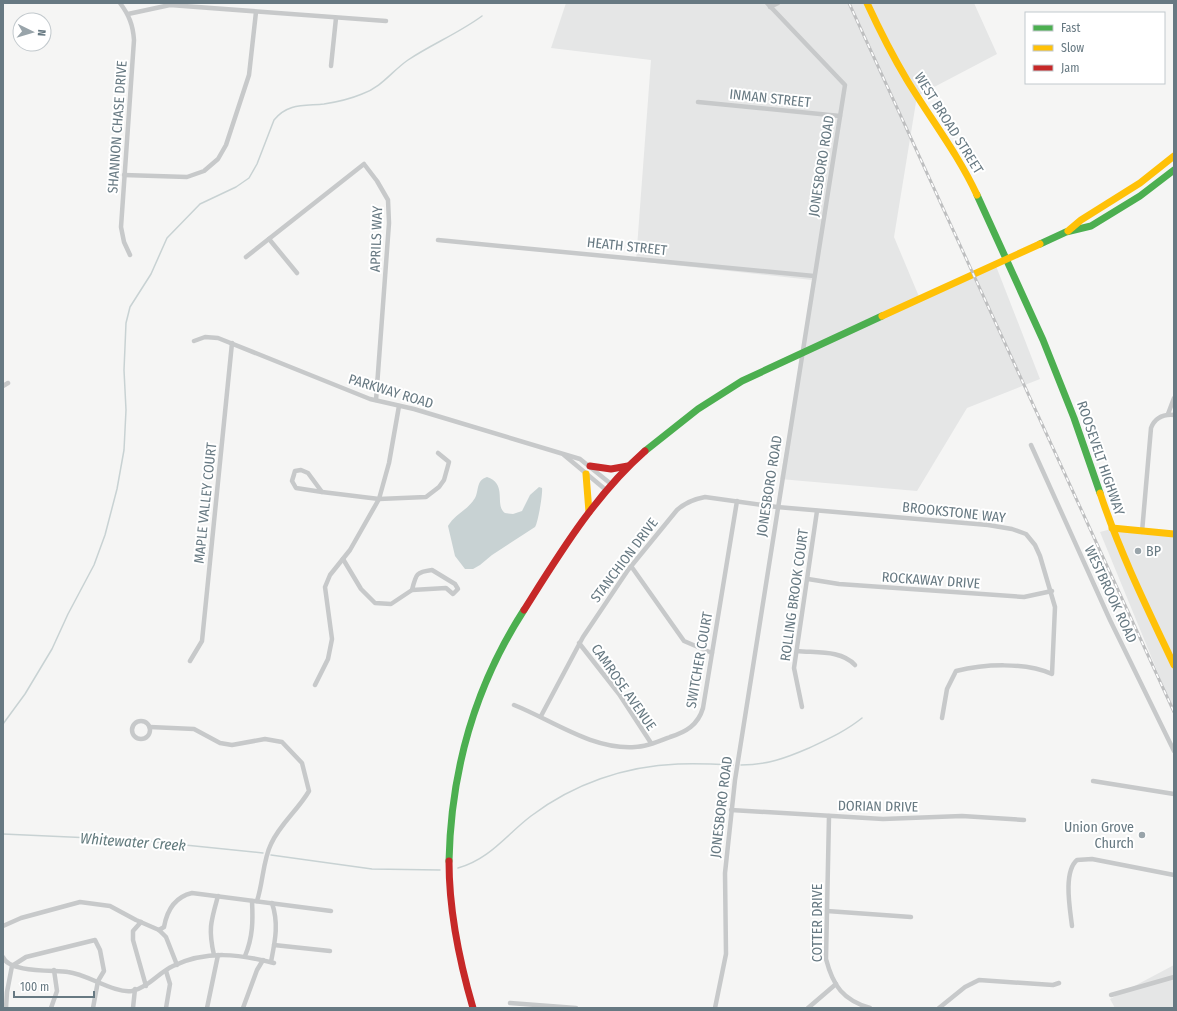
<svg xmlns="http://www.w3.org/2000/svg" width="1177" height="1011" viewBox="0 0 1177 1011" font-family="'Fira Sans Condensed',sans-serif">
  <rect width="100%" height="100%" fill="#f5f5f4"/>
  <!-- built -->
  <g fill="#e5e6e6">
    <polygon points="566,3 974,3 997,54 917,96 894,237 920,299 996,266 1040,379 967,408 917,491 780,479 801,363 812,280 636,261 651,60 551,48"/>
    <polygon points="1115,528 1170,533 1174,540 1174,712 1100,532"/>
    <polygon points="1174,965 1174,1008 1115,1008 1110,999"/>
  </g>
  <!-- water -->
  <path fill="#c8d2d3" d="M487,477C508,484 494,505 505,513L513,514L522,511L530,495L539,487L542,488C543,493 538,523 535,527L492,555L480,565L473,569H465L455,556L448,526C455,514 468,510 475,498C479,491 476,480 487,477Z"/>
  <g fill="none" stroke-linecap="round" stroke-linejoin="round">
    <!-- stream -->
    <g stroke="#c8d2d3" stroke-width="1.5">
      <path d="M3,724L25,694L52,649L68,614L94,565L105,535L117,489L124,450L126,410L124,370L126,323L130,307L151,274L167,238L200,204L236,187L249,178L257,164L274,120C288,103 304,106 324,104C337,102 350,99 362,94C382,87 392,71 408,60C432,44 459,33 482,16"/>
      <path d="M741,765C767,765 786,758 809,748C828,739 846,731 862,718"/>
      <polyline points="3,834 136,840 263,853"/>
      <polyline points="271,855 372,869 440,870"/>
      <path d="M458,868C490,859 506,835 531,816C573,784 625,766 678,764C696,763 715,764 733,765"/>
    </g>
    <!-- street -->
    <g stroke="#c7c9ca" stroke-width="4.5">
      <path d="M120,3C129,15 133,25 134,40L121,227L124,242L130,255"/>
      <polyline points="770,7 778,3"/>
      <polyline points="128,14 170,5 386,21"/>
      <polyline points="331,66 336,18"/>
      <polyline points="698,102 840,116"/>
      <polyline points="124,175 187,177 204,171 218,159 226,145 249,75 256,12"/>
      <polyline points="269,239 297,273"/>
      <polyline points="438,240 814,276"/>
      <polyline points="246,257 364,164 377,181 388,200 389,223 376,400"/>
      <polyline points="194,341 205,337 218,338 370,399 414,409 580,459 611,484"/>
      <polyline points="3,386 8,383"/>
      <polyline points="1168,414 1174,398"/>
      <polyline points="1031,445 1110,620 1174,751"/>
      <polyline points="564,455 606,490"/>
      <polygon points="301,470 308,473 322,492 296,488 292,481 295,471"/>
      <polyline points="322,492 379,499 426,497 439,487 444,480 449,462 438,453"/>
      <path d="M1142,532L1151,428C1155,418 1163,414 1174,415"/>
      <polyline points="343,559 361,589 375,603 391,604 412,590"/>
      <polyline points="631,566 684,641 712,653"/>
      <path d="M432,570L455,584L458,589L453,594L446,588L412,590C416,574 416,572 432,570Z"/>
      <polyline points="808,579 839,584 1024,597 1052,591"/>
      <polyline points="579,643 619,694 651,743"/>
      <path d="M797,651C817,653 841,650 855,665"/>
      <polyline points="190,661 202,641 232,343"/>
      <polyline points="315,685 328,659 332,639 325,587 330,575 350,550 379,499 389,463 399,406"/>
      <path d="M514,705C552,720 592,750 635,747C646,747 660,741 670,737C686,732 698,725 703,708L737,501"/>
      <polyline points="802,707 794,668 817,511"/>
      <path d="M541,716L583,637L628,570L677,510C686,502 694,499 705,497L777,507L988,525L1012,529L1026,534L1035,545L1040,556L1055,607L1052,674C1025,662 984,664 956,671L947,689L942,718"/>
      <circle cx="141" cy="730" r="9"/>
      <path d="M150,727L194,729L220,743L232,745L265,739L282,742L302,763L309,791C298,810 280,824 271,844C263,860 263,883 257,901"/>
      <polyline points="1093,781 1174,794"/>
      <polyline points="731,810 883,819 962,816 1024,820"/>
      <path d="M829,816L826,959C833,986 843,1000 870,1008"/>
      <polyline points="827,911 911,917"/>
      <polyline points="141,922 133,931 133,940 146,986"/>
      <polyline points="3,926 21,918 80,902 110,906 136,920 159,930 166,937 177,965"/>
      <path d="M1072,926C1070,909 1063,872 1077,860L1092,859L1174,875"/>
      <path d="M159,930L164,927C167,910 175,897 192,893L331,911"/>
      <polyline points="274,945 330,951"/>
      <path d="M214,955C208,929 211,921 218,896"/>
      <path d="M245,956C253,937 253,920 252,901"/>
      <path d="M3,957C9,973 53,970 68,972C87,974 115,994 132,991C149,987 158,973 173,966C207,950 239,954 274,963"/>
      <path d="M271,962C275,941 279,924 272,903"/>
      <polyline points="1111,995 1174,977"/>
      <polyline points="510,1003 576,1008"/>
      <polyline points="6,1008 7,992 12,966 26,957 95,940 100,950 104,971 98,981 93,1008"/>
      <polyline points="51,1008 57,991 54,970"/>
      <polyline points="133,1008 135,989"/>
      <polyline points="166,1008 170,984 166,971"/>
      <polyline points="207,1008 218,955"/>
      <polyline points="243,1008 257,970 263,960"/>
      <polyline points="715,1008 726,954 725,873 735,780 845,85 767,3"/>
      <polyline points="808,1008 836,984"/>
      <polyline points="939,1008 965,987 979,980 1053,985 1059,983"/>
    </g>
    <!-- fast -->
    <g stroke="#4caf50" stroke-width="7">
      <polyline points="977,195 1043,340 1074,418 1100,493"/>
      <polyline points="1040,244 1066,232 1091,226 1140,196 1174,170"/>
      <polyline points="645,451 698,409 742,381 882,316"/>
      <path d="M449,861C451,771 475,686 524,610"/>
    </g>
    <!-- slow -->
    <g stroke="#ffc107" stroke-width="7">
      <path d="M867,3C879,29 892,55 907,80C930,118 958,154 977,195"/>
      <polyline points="1068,231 1081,220 1140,183 1174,156"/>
      <polyline points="882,316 1040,244"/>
      <polyline points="586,474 589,512"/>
      <path d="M1100,493C1120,553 1147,608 1174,665"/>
      <polyline points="1112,528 1174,534"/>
    </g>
    <!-- jam -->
    <g stroke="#c62828" stroke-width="7">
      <polyline points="590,466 611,469 628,466"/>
      <path d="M524,610C560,553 595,495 645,451"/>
      <path d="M449,861C449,911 459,960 473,1008"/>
    </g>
    <!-- rail casing -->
    <g stroke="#bebfc0" stroke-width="3">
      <polyline id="rail" points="849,3 1174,712"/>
    </g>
    <!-- rail -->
    <use href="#rail" stroke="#fff" stroke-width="1.5" stroke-dasharray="4.5" stroke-linecap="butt"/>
  </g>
  <!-- markers -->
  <g fill="#99a4aa" stroke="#fff" stroke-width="1.5">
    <circle cx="1138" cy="551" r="4"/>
    <circle cx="1142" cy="835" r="4"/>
  </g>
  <g text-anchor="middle" stroke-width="4" stroke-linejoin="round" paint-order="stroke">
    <!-- street labels -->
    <g font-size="14" fill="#677982" stroke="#fff">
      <text transform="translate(770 98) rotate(6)" y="5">INMAN STREET</text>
      <text transform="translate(949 123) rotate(58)" y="5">WEST BROAD STREET</text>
      <text transform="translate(117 127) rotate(-86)" y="5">SHANNON CHASE DRIVE</text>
      <text transform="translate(821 166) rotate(-81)" y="5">JONESBORO ROAD</text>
      <text transform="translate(376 239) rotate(-88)" y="5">APRILS WAY</text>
      <text transform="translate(627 246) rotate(6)" y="5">HEATH STREET</text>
      <text transform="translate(391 391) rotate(17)" y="5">PARKWAY ROAD</text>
      <text transform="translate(1101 458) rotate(71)" y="5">ROOSEVELT HIGHWAY</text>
      <text transform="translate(769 486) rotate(-81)" y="5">JONESBORO ROAD</text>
      <text transform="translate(205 503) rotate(-84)" y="5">MAPLE VALLEY COURT</text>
      <text transform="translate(954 512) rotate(6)" y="5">BROOKSTONE WAY</text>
      <text transform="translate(624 560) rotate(-53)" y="5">STANCHION DRIVE</text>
      <text transform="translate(931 580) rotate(4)" y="5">ROCKAWAY DRIVE</text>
      <text transform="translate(1111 594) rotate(65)" y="5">WESTBROOK ROAD</text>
      <text transform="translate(794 595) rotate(-82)" y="5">ROLLING BROOK COURT</text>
      <text transform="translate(699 660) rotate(-80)" y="5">SWITCHER COURT</text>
      <text transform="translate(624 687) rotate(55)" y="5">CAMROSE AVENUE</text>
      <text transform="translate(878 806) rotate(1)" y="5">DORIAN DRIVE</text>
      <text transform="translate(721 807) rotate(-83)" y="5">JONESBORO ROAD</text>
      <text transform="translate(817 923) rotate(-90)" y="5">COTTER DRIVE</text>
    </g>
    <!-- poi labels -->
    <g font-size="14" fill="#677982" stroke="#fff" text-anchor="start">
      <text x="1146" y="556">BP</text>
      <text x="1134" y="832" text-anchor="end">Union Grove<tspan x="1134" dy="16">Church</tspan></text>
    </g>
    <!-- water labels -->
    <g font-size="15" font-style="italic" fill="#637b7e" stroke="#fff">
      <text transform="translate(133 842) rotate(4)" y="5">Whitewater Creek</text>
    </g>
  </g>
  <!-- border -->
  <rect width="1177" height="1011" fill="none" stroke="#677982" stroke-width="8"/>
  <!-- legend -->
  <rect x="1025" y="12" width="140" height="72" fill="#ffffff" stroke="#c2c9cd"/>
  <rect x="1033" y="25" width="20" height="6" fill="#4caf50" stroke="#c2c9cd"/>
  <text x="1061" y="32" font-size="12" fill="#677982">Fast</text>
  <rect x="1033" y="45" width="20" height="6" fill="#ffc107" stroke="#c2c9cd"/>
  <text x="1061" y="52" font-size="12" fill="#677982">Slow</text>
  <rect x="1033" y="65" width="20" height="6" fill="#c62828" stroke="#c2c9cd"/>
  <text x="1061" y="72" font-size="12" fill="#677982">Jam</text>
  <!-- north arrow -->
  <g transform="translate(32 32) rotate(95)"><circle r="19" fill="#ffffff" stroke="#c2c9cd"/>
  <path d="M0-3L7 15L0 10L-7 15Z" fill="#99a4aa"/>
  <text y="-6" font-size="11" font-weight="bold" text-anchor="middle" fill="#677982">N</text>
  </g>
  <!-- scale -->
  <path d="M14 991v6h80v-6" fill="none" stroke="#677982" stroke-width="2"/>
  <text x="20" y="991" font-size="12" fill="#677982" stroke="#ffffff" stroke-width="3" paint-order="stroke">100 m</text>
</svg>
